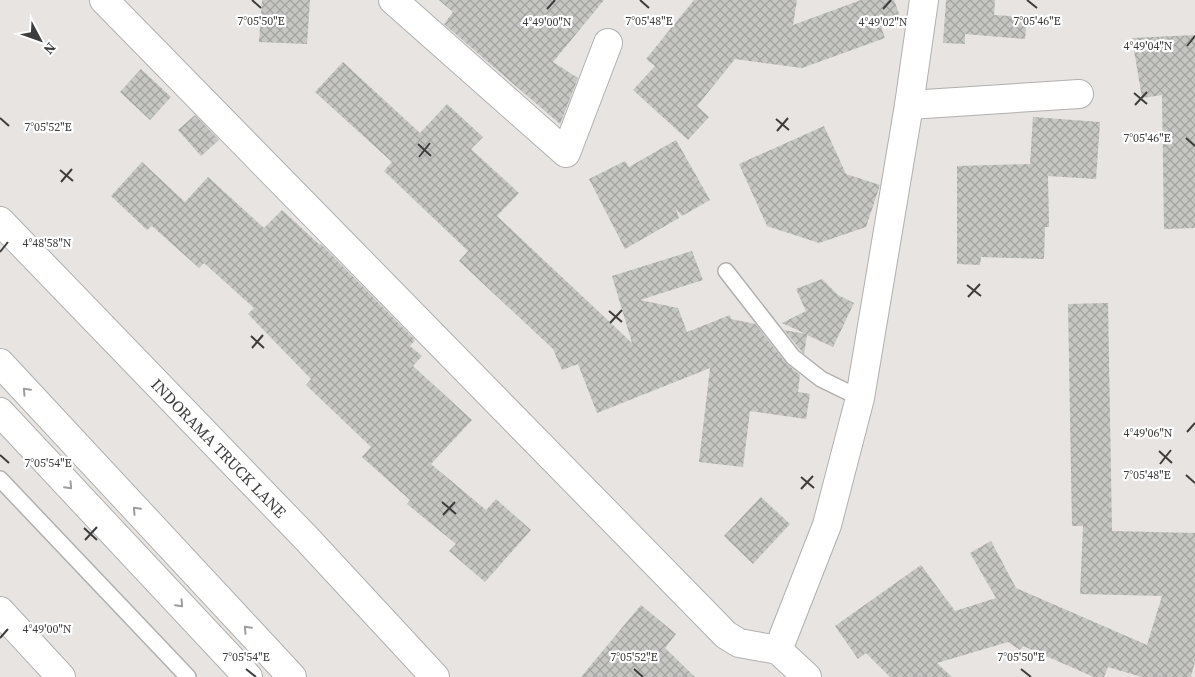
<svg xmlns="http://www.w3.org/2000/svg" width="1195" height="677" viewBox="0 0 1195 677" font-family="'Source Serif 4',serif">
  <defs>
    <pattern id="building-cross-hatch" width="8" height="8" patternUnits="userSpaceOnUse" patternTransform="scale(1.25)"><rect width="8" height="8" fill="#c6c6c3"/><path d="M0 0l8 8M0 8l8-8" fill="none" stroke="#a2a2a0"/></pattern>
  </defs>
  <rect width="100%" height="100%" fill="#e7e4e2"/>
  <!-- building -->
  <g fill="url(#building-cross-hatch)">
    <polygon points="262,0 310,0 307,44 259,42"/>
    <polygon points="439,0 604,0 553,62 578,78 560,124 444,24 453,12"/>
    <polygon points="694,0 797,0 793,25 861,0 894,0 901,19 881,27 885,38 802,68 735,59 697,106 709,117 688,140 633,90 655,66 646,59"/>
    <polygon points="946,0 995,0 994,15 1027,17 1025,39 965,34 965,44 943,43"/>
    <polygon points="1195,35 1195,228 1164,229 1162,95 1142,98 1132,38"/>
    <polygon points="343,62 420,133 447,104 483,137 471,149 519,193 497,216 632,343 612,276 692,251 703,280 640,300 678,308 687,332 730,315 731,319 755,324 786,363 800,375 798,392 810,394 806,419 750,411 743,467 699,462 710,368 597,413 578,364 562,370 553,349 459,261 468,251 384,171 392,162 315,92"/>
    <polygon points="141,69 171,97 150,120 120,92"/>
    <polygon points="195,115 219,140 201,156 178,130"/>
    <polygon points="1033,117 1100,122 1096,179 1048,176 1049,227 1045,227 1044,259 981,257 980,265 957,264 957,166 1030,164"/>
    <polygon points="824,126 846,174 880,185 866,227 819,243 767,226 739,164"/>
    <polygon points="676,140 710,200 682,216 676,209 679,218 625,249 589,179 625,161 629,167"/>
    <polygon points="142,162 185,202 208,177 264,228 282,210 320,245 321,244 415,340 410,346 422,356 413,366 472,420 431,464 486,510 496,499 531,530 485,582 449,551 456,544 407,504 410,500 362,457 371,447 306,385 311,379 248,314 254,308 204,263 199,268 152,226 147,230 111,196"/>
    <polygon points="822,279 838,295 854,303 833,347 807,335 804,354 784,330 806,334 782,323 806,311 796,289"/>
    <polygon points="1108,303 1112,531 1195,533 1195,662 1191,677 1142,677 1108,667 1104,677 1094,677 1023,646 1020,650 1008,642 937,663 952,677 890,677 866,653 858,659 835,626 921,565 955,611 996,598 970,553 991,541 1016,588 1147,645 1162,596 1080,594 1083,526 1072,526 1068,304"/>
    <polygon points="761,497 790,524 753,564 724,536"/>
    <polygon points="641,605 676,634 665,648 695,677 581,677"/>
  </g>
  <g fill="none" stroke-linecap="round" stroke-linejoin="round">
    <!-- lane casing -->
    <g stroke="#b2b0ad" stroke-width="18">
      <g id="lane">
        <polyline points="726,271 793,357 821,379 860,398"/>
        <polyline points="0,479 188,677"/>
      </g>
    </g>
    <!-- street casing -->
    <g stroke="#b2b0ad" stroke-width="30">
      <g id="street">
        <polyline points="104,0 726,635 739,643 778,650 807,677"/>
        <polyline points="393,0 566,153 608,43"/>
        <polyline points="909,105 1079,94"/>
        <polyline points="0,221 308,540 435,677"/>
        <polyline points="0,363 292,677"/>
        <polyline points="0,412 248,677"/>
        <polyline points="0,611 61,677"/>
        <polyline points="778,650 827,525 860,398 909,105 924,0"/>
      </g>
    </g>
    <!-- lane -->
    <use href="#lane" stroke="#fff" stroke-width="15"/>
    <!-- street -->
    <use href="#street" stroke="#fff" stroke-width="28"/>
  </g>
  <!-- one-way arrows -->
  <defs><path id="oneway-chevron" d="M-2-3.5L2.5 0L-2 3.5" fill="none" stroke-width="1.6" stroke-linecap="round" stroke-linejoin="round" transform="scale(1.25)"/></defs>
  <g stroke="#9e9e9e">
    <use href="#oneway-chevron" transform="translate(26 391) rotate(-133)"/>
    <use href="#oneway-chevron" transform="translate(69 486) rotate(47)"/>
    <use href="#oneway-chevron" transform="translate(136 510) rotate(-133)"/>
    <use href="#oneway-chevron" transform="translate(180 604) rotate(47)"/>
    <use href="#oneway-chevron" transform="translate(247 629) rotate(-133)"/>
  </g>
  <!-- ticks -->
  <path fill="none" stroke="#3e3d3c" stroke-width="2" d="M252,0L261,8M640,0L649,8M1027,0L1037,8M547,9L555,0M883,9L891,0M1187,46L1195,36M1134,93L1147,104M1135,105L1147,92M0,118L9,126M776,119L789,130M777,131L788,118M1186,138L1195,146M418,144L431,156M419,157L430,143M60,170L73,181M61,182L72,169M0,252L8,242M967,285L981,296M968,297L980,284M609,311L622,322M610,323L622,310M251,336L264,348M252,348L263,335M1187,432L1195,423M1159,451L1172,463M0,455L9,463M1160,464L1171,450M1186,475L1195,483M801,477L814,488M801,489L813,476M442,502L456,514M443,515L455,502M84,528L97,540M85,540L97,527M0,638L8,629M246,669L256,677M634,669L643,677M1021,669L1031,677"/>
  <g text-anchor="middle" stroke-width="4.5" stroke-linejoin="round" paint-order="stroke">
    <!-- street labels -->
    <g font-size="16" fill="#3e3d3c" stroke="#fff">
      <text transform="translate(219 448) rotate(46)" y="6">INDORAMA TRUCK LANE</text>
    </g>
  </g>
  <g font-size="12" text-anchor="middle" fill="#3e3d3c" stroke="#fff" stroke-width="4.5" stroke-linejoin="round" paint-order="stroke">
    <text x="261" y="25">7°05'50"E</text>
    <text x="649" y="25">7°05'48"E</text>
    <text x="1037" y="25">7°05'46"E</text>
    <text x="547" y="26">4°49'00"N</text>
    <text x="883" y="26">4°49'02"N</text>
    <text x="1148" y="50">4°49'04"N</text>
    <text x="48" y="131">7°05'52"E</text>
    <text x="1147" y="142">7°05'46"E</text>
    <text x="47" y="247">4°48'58"N</text>
    <text x="1148" y="437">4°49'06"N</text>
    <text x="48" y="467">7°05'54"E</text>
    <text x="1147" y="479">7°05'48"E</text>
    <text x="47" y="633">4°49'00"N</text>
    <text x="246" y="661">7°05'54"E</text>
    <text x="634" y="661">7°05'52"E</text>
    <text x="1021" y="661">7°05'50"E</text>
  </g>
  <!-- north arrow -->
  <g transform="translate(40 40) rotate(131)" stroke="#ffffff" stroke-width="4" paint-order="stroke">
  <path d="M0-4L9 19L0 12L-9 19Z" fill="#3e3d3c"/>
  <text y="-8" font-size="14" font-weight="bold" text-anchor="middle" fill="#3e3d3c">N</text>
  </g>
</svg>
